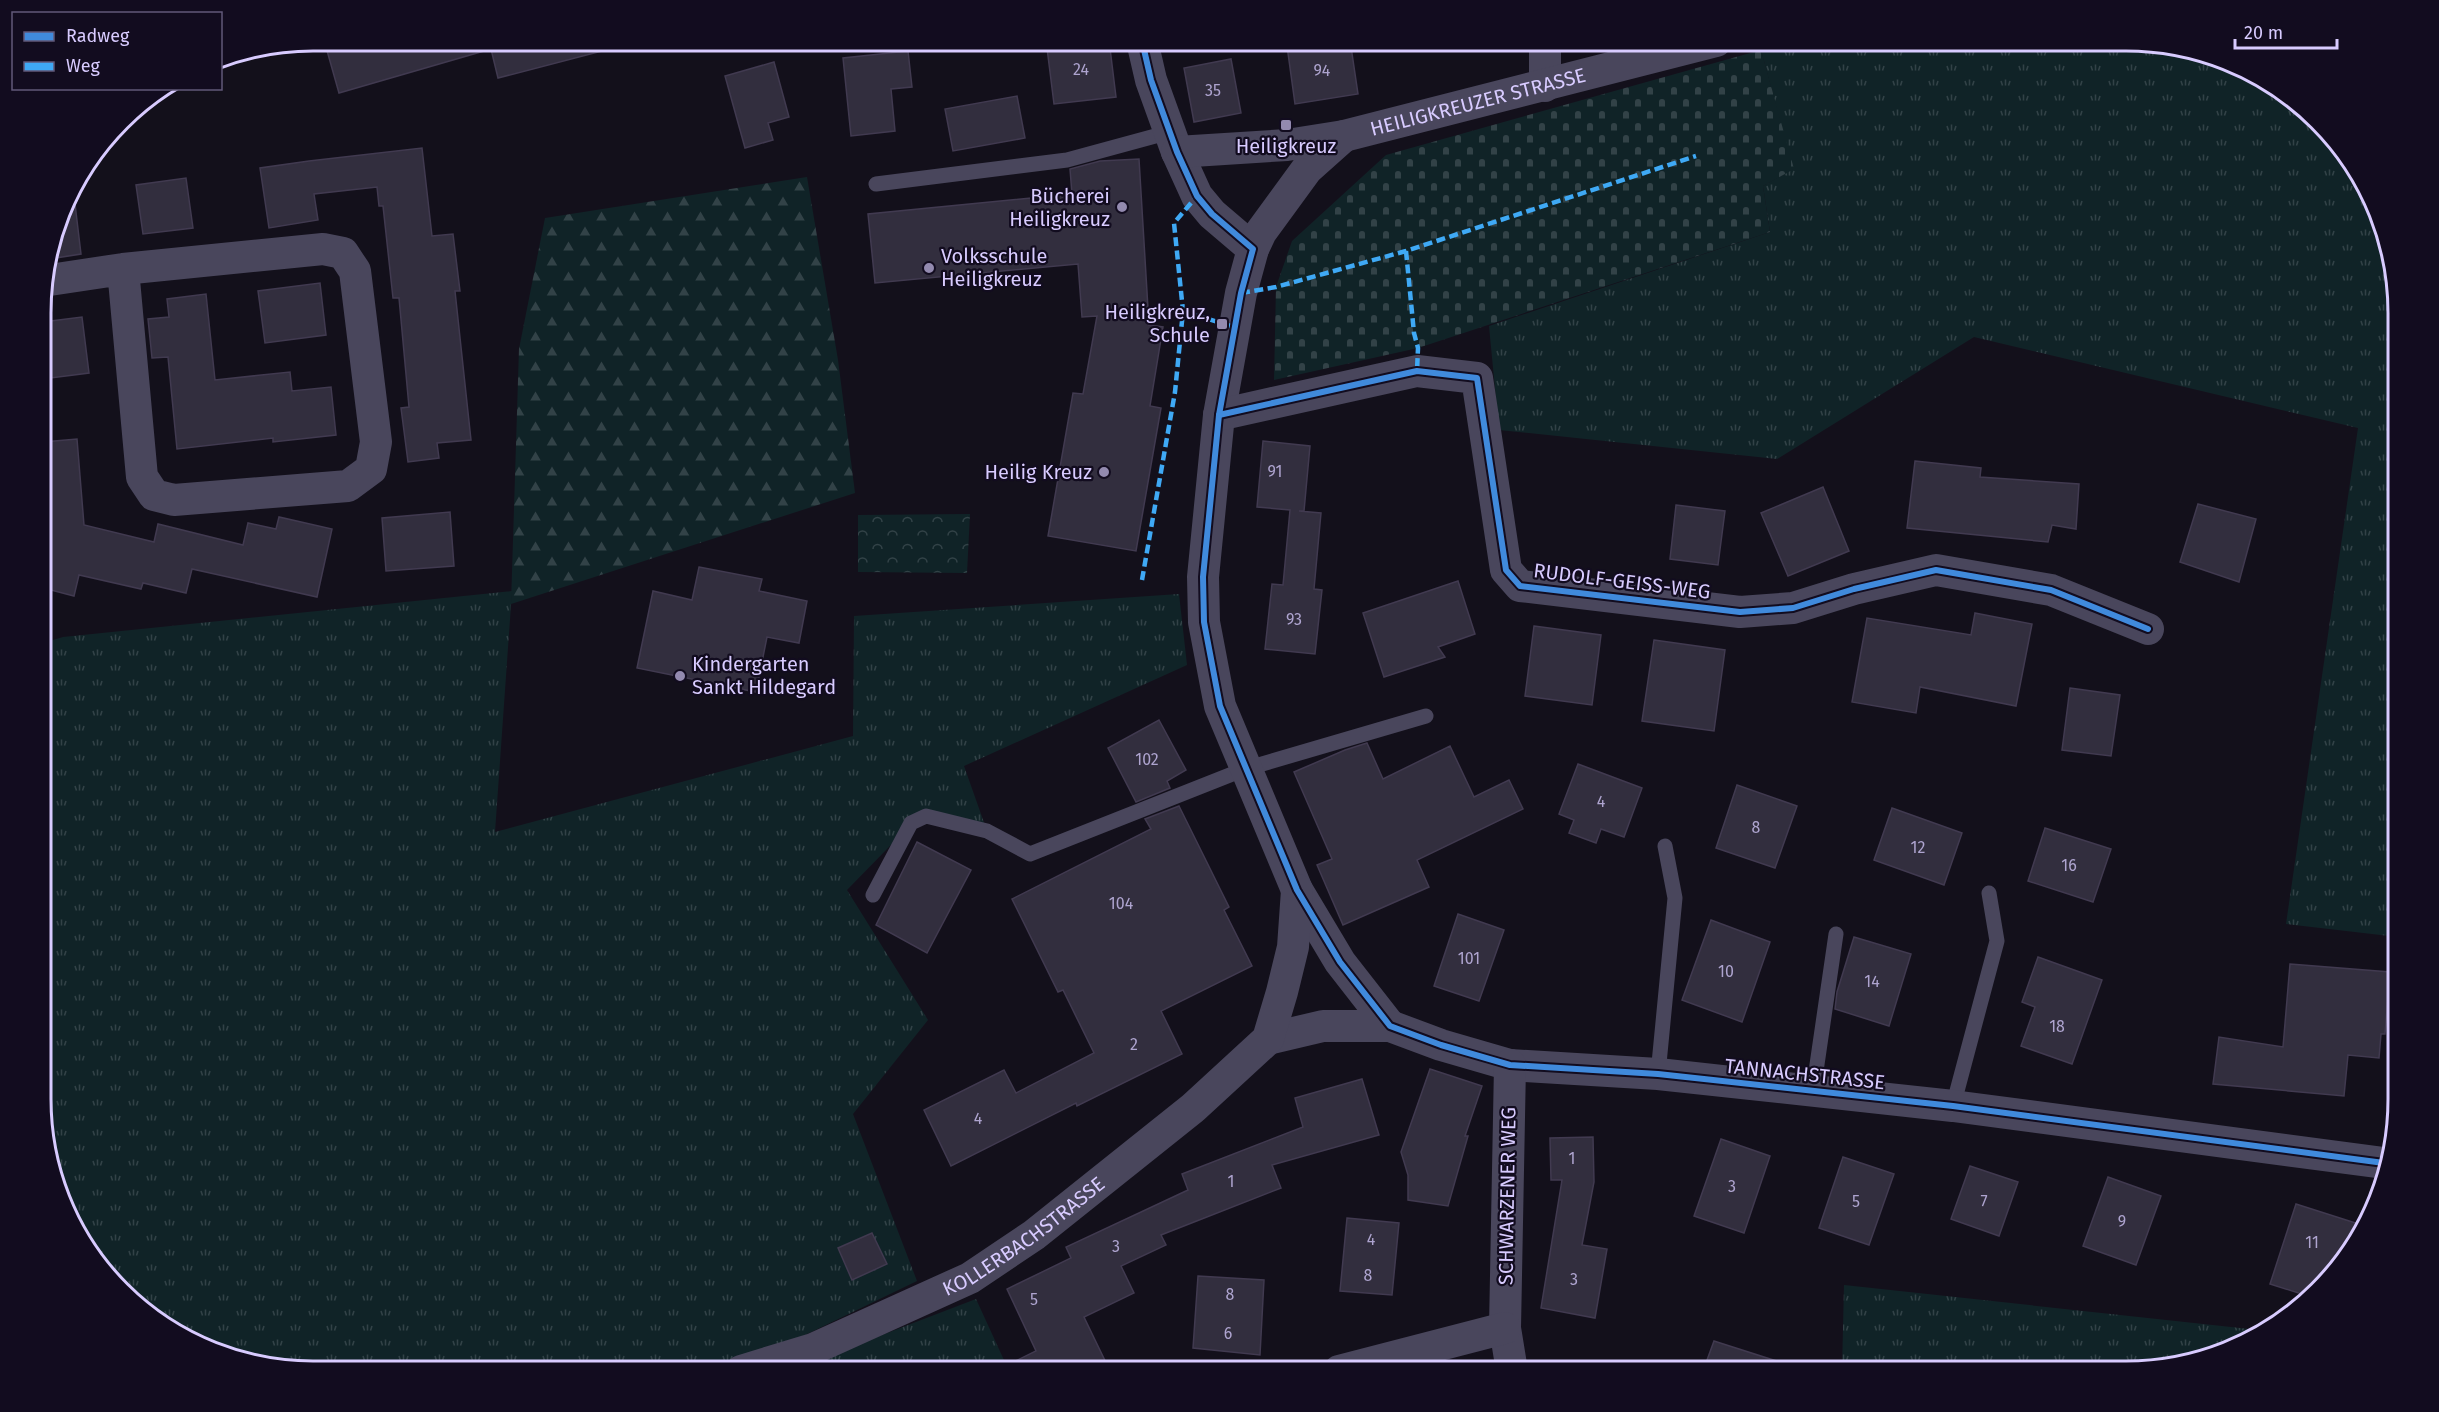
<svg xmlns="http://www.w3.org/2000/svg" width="2439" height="1412" viewBox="0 0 2439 1412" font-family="'Fira Sans',sans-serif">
  <defs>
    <pattern id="grass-tufts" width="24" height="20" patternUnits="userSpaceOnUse" patternTransform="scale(1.5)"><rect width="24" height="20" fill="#102327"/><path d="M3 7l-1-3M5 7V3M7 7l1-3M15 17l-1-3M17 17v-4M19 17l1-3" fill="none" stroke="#324247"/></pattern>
    <pattern id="forest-firs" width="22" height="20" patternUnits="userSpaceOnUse" patternTransform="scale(1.5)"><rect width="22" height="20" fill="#102327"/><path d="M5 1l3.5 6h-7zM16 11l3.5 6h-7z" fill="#324247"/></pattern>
    <pattern id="cemetery-stones" width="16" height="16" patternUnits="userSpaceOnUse" patternTransform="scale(1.5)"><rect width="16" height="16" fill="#102327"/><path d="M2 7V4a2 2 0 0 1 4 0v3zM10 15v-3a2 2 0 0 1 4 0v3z" fill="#324247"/></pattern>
    <pattern id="park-crowns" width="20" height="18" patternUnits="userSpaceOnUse" patternTransform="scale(1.5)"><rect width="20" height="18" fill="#102327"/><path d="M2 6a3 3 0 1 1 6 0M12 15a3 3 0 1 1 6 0" fill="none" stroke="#324247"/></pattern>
  </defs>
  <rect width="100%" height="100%" fill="#13101b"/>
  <!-- grass -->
  <g fill="url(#grass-tufts)">
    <polygon points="1788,41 2126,41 2197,50 2263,77 2353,162 2384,226 2398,295 2398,937 2286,924 2358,428 1974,337 1777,459 1499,430 1489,326 1770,232 1763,186 1793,169 1761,50"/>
    <polygon points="512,591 495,832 853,736 854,616 1179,594 1187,665 964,766 987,831 926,809 847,890 928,1020 853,1114 917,1281 803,1336 704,1371 313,1371 242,1362 176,1335 86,1250 43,1134 43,643 63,637"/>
    <polygon points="1844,1285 2268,1331 2263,1335 2143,1371 1842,1371"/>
    <polygon points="976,1299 1009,1371 788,1371"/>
  </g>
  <!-- forest -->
  <polygon fill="url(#forest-firs)" points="807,177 838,360 855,493 511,604 519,349 545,218"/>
  <!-- cemetery -->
  <polygon fill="url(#cemetery-stones)" points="1761,50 1794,169 1763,186 1770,232 1418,348 1274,380 1276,287 1292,241 1386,155"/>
  <!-- park -->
  <polygon fill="url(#park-crowns)" points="970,514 967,573 858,572 858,515"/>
  <!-- building -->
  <g fill="#322e3e" stroke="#413a50" stroke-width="1.5">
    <polygon points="324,40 605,40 606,50 498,78 491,49 339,93"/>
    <polygon points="1046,40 1109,40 1116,97 1054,104"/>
    <polygon points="1327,40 1350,40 1358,94 1295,104 1287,46"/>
    <polygon points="908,51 912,87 891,89 895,131 851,136 843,58"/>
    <polygon points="1231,59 1241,113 1194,122 1184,68"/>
    <polygon points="774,62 789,117 768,123 773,140 745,148 725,76"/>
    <polygon points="1017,96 1025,138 953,151 945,109"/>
    <polygon points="422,148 432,236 453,234 460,291 455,291 471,440 437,443 439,458 408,462 401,408 409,407 399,298 393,298 383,206 379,206 377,187 314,194 318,220 269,228 260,168 309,161"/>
    <polygon points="1139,159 1149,325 1163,327 1150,406 1161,408 1136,551 1048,536 1073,393 1083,394 1097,316 1082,317 1078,264 875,283 868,214 1072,194 1070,169 1100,161"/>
    <polygon points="186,178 193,228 143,234 136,185"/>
    <polygon points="73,187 81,254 49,259 69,192"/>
    <polygon points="320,283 326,335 265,343 258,291"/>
    <polygon points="206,294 215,380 290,372 292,391 331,387 336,435 273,442 273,438 177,449 168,357 152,358 148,319 169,317 167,299"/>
    <polygon points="82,317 89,373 43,379 43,322"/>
    <polygon points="77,439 84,525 154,542 158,524 243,545 248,523 276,529 279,517 332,529 317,597 192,569 186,593 143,583 141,589 79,575 74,596 43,588 43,442"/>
    <polygon points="1263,441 1310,446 1304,511 1299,511 1321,513 1314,589 1322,590 1315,654 1265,649 1272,584 1283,585 1290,510 1257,507"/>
    <polygon points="1915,461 1981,468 1980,477 2079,484 2076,529 2052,525 2048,542 1907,528"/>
    <polygon points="1823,487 1849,551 1788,576 1761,513"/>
    <polygon points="2198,504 2256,519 2239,582 2180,562"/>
    <polygon points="1676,505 1725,511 1718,565 1670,559"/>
    <polygon points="450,512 454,566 386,571 382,518"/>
    <polygon points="699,567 762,579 759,591 807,601 799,643 767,637 756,692 637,668 653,591 692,600"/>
    <polygon points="1458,581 1475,634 1438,647 1445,657 1384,677 1363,613"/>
    <polygon points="1975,613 2032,624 2016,706 1920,687 1916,713 1852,702 1867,618 1971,635"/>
    <polygon points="1534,626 1601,635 1592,705 1525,696"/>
    <polygon points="1654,640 1725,650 1714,731 1642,721"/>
    <polygon points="2070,688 2120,695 2111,756 2062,750"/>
    <polygon points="1159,720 1186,770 1167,781 1170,788 1136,802 1108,748"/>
    <polygon points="1367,743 1383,779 1450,746 1474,797 1509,780 1523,809 1417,860 1429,887 1343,925 1317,865 1332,859 1294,772 1345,750"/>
    <polygon points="1578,764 1642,788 1624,837 1601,829 1596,843 1569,833 1574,820 1559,814"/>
    <polygon points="1737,785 1797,806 1775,868 1716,848"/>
    <polygon points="1179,806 1229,907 1224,910 1252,966 1161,1011 1182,1054 1077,1106 1076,1103 951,1166 924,1110 1004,1070 1016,1093 1094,1053 1063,990 1058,992 1012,899 1151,829 1145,819"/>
    <polygon points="1892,808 1962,833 1944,885 1874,860"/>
    <polygon points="2045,828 2111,849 2093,902 2028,881"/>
    <polygon points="917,842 971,870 927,953 876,925"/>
    <polygon points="1458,914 1504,930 1479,1001 1434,986"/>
    <polygon points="1711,920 1770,942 1742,1022 1682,1000"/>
    <polygon points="1854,937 1911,954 1889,1026 1835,1009 1837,992"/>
    <polygon points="2038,957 2102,980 2072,1064 2021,1046 2035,1007 2022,1002"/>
    <polygon points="2290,964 2390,972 2385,1034 2381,1034 2379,1058 2348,1055 2344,1096 2213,1084 2219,1037 2283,1047"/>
    <polygon points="1430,1069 1482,1086 1465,1136 1468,1136 1448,1206 1408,1200 1408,1175 1401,1152"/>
    <polygon points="1362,1079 1379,1135 1272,1165 1281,1188 1161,1235 1166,1245 1121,1266 1134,1293 1084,1317 1110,1371 995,1371 1036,1351 1007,1289 1071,1258 1066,1247 1188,1190 1182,1174 1303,1127 1295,1098"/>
    <polygon points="1593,1137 1594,1182 1582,1245 1607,1249 1595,1318 1541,1308 1562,1180 1551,1180 1550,1138"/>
    <polygon points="1721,1139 1770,1156 1744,1233 1694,1216"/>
    <polygon points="1843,1157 1894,1174 1869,1245 1819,1228"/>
    <polygon points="1970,1166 2018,1182 1999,1236 1951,1219"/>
    <polygon points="2108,1177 2161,1196 2136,1265 2083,1246"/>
    <polygon points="2296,1204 2365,1226 2362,1236 2318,1292 2311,1297 2270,1284"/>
    <polygon points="1347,1218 1399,1223 1392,1295 1340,1291"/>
    <polygon points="872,1233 887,1264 852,1280 838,1248"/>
    <polygon points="1198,1276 1264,1280 1260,1355 1193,1348"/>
    <polygon points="1714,1341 1789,1365 1788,1371 1703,1371"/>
  </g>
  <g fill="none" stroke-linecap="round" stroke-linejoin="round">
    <!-- lane -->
    <g stroke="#49465c" stroke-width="15">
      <polyline points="876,184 1067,160 1170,132"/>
      <polyline points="873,895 911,823 926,816 987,831 1030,854 1245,769 1426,716"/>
      <polyline points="1658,1074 1675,898 1665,846"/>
      <polyline points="1813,1092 1836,934"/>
      <polyline points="1953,1106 1997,941 1989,893"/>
    </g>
    <!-- street -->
    <g stroke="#49465c" stroke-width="32">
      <polyline points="1142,41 1151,80 1177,152 1197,196 1212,214 1253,249"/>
      <polyline points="1545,86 1545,41"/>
      <polyline points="1344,136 1307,169 1261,232 1253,249 1241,293 1219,415 1203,577 1204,622 1220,706 1297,890 1340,962 1390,1026"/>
      <path id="s1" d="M1177,152L1287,145L1344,136L1716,41"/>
      <polyline points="43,281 123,269 323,249 343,253 355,271 376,442 371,469 348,486 174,500 154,495 142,477 123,269"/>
      <polyline points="1219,415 1417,371 1477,378 1506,570 1520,586 1740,612 1793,608 1854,589 1936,570 2051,590 2148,629"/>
      <polyline points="1268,1039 1323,1026 1390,1026 1441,1045 1510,1065 1658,1074 1953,1106 2384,1163"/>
      <polyline points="1510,1065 1505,1328 1512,1371"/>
      <path id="s2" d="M741,1371L813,1349L970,1278L1034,1235L1193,1108L1268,1039L1282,992L1293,947L1297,890"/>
      <polyline points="1339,1371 1505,1328"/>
    </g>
    <!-- quiet -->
    <g stroke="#3fa9f5" stroke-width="4.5" stroke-dasharray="9 4.5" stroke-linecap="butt">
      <polyline points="1406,251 1414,333 1418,348 1417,371"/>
      <polyline points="1241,293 1276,287 1406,251 1696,156"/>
      <polyline points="1183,311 1234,327"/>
      <polyline points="1142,580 1175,392 1183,311 1174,223 1197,196"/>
    </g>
    <!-- cycleway casing -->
    <g stroke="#120c1f" stroke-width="10">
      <g id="cycleway">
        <polyline points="1142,41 1151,80 1177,152 1197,196 1212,214 1253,249 1241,293 1219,415 1203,577 1204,622 1220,706 1297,890 1340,962 1390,1026 1441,1045 1510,1065 1658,1074 1953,1106 2384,1163"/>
        <polyline points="1219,415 1417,371 1477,378 1506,570 1520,586 1740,612 1793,608 1854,589 1936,570 2051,590 2148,629"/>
      </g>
    </g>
    <!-- cycleway -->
    <use href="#cycleway" stroke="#408adc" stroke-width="6"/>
  </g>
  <!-- markers -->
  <g fill="#938aaf" stroke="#120c1f" stroke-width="2">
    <rect x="1280" y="119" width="12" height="12" rx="3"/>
    <circle cx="1122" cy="207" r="6"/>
    <circle cx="929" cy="268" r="6"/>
    <rect x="1216" y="318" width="12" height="12" rx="3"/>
    <circle cx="1104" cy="472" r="6"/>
    <circle cx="680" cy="676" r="6"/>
  </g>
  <g text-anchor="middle" stroke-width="4.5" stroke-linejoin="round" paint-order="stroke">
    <!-- number labels -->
    <g font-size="16" fill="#aea4cf">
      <text x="1081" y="75">24</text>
      <text x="1322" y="76">94</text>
      <text x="1213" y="96">35</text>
      <text x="1275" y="477">91</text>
      <text x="1294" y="625">93</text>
      <text x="1147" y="765">102</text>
      <text x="1601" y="807">4</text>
      <text x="1756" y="833">8</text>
      <text x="1918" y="853">12</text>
      <text x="2069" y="871">16</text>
      <text x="1121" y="909">104</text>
      <text x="1469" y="964">101</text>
      <text x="1726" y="977">10</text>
      <text x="1872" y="987">14</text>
      <text x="2057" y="1032">18</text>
      <text x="1134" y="1050">2</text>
      <text x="978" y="1124">4</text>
      <text x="1572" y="1164">1</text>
      <text x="1231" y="1187">1</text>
      <text x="1732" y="1192">3</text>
      <text x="1856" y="1207">5</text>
      <text x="1984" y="1207">7</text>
      <text x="2122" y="1227">9</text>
      <text x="1371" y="1245">4</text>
      <text x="2312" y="1248">11</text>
      <text x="1116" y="1252">3</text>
      <text x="1368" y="1281">8</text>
      <text x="1574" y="1285">3</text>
      <text x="1230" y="1300">8</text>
      <text x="1034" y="1305">5</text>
      <text x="1228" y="1339">6</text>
    </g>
    <!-- street labels -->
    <g font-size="20" fill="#d8cbff" stroke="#120c1f">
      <text dy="7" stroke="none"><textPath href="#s1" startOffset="306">HEILIGKREUZER STRASSE</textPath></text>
      <text transform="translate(1622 581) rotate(7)" y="7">RUDOLF-GEISS-WEG</text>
      <text transform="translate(1805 1074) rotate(6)" y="7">TANNACHSTRASSE</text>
      <text transform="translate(1507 1196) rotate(-89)" y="7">SCHWARZENER WEG</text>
      <text dy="7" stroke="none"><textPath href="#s2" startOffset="315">KOLLERBACHSTRASSE</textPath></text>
    </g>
    <!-- poi labels -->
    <g font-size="20" fill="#d8cbff" stroke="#120c1f" text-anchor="end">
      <text x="1286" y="153" text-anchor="middle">Heiligkreuz</text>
      <text x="1110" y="203">Bücherei<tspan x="1110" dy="23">Heiligkreuz</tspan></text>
      <text x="941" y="263" text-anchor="start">Volksschule<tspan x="941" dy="23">Heiligkreuz</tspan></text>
      <text x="1210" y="319">Heiligkreuz,<tspan x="1210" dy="23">Schule</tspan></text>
      <text x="1092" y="479">Heilig Kreuz</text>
      <text x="692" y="671" text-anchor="start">Kindergarten<tspan x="692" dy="23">Sankt Hildegard</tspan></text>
    </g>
  </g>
  <!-- crop -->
  <path d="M0 0H2439V1412H0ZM313 51H2126A262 262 0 0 1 2388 313V1099A262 262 0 0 1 2126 1361H313A262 262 0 0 1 51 1099V313A262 262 0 0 1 313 51Z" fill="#120c1f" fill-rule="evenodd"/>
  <path fill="none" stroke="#d8cbff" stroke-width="3" d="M313 51H2126A262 262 0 0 1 2388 313V1099A262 262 0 0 1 2126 1361H313A262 262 0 0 1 51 1099V313A262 262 0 0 1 313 51Z"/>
  <!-- legend -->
  <rect x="12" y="12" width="210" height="78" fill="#120c1f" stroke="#615879" stroke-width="1.5"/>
  <rect x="24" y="32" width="30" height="9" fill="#408adc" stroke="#615879" stroke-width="1.5"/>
  <text x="66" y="42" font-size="18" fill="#d8cbff">Radweg</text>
  <rect x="24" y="62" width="30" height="9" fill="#3fa9f5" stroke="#615879" stroke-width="1.5"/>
  <text x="66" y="72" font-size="18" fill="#d8cbff">Weg</text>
  <!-- scale -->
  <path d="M2235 39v9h102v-9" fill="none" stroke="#d8cbff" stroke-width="3"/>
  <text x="2244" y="39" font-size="18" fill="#d8cbff" stroke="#120c1f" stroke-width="4.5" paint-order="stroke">20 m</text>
</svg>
